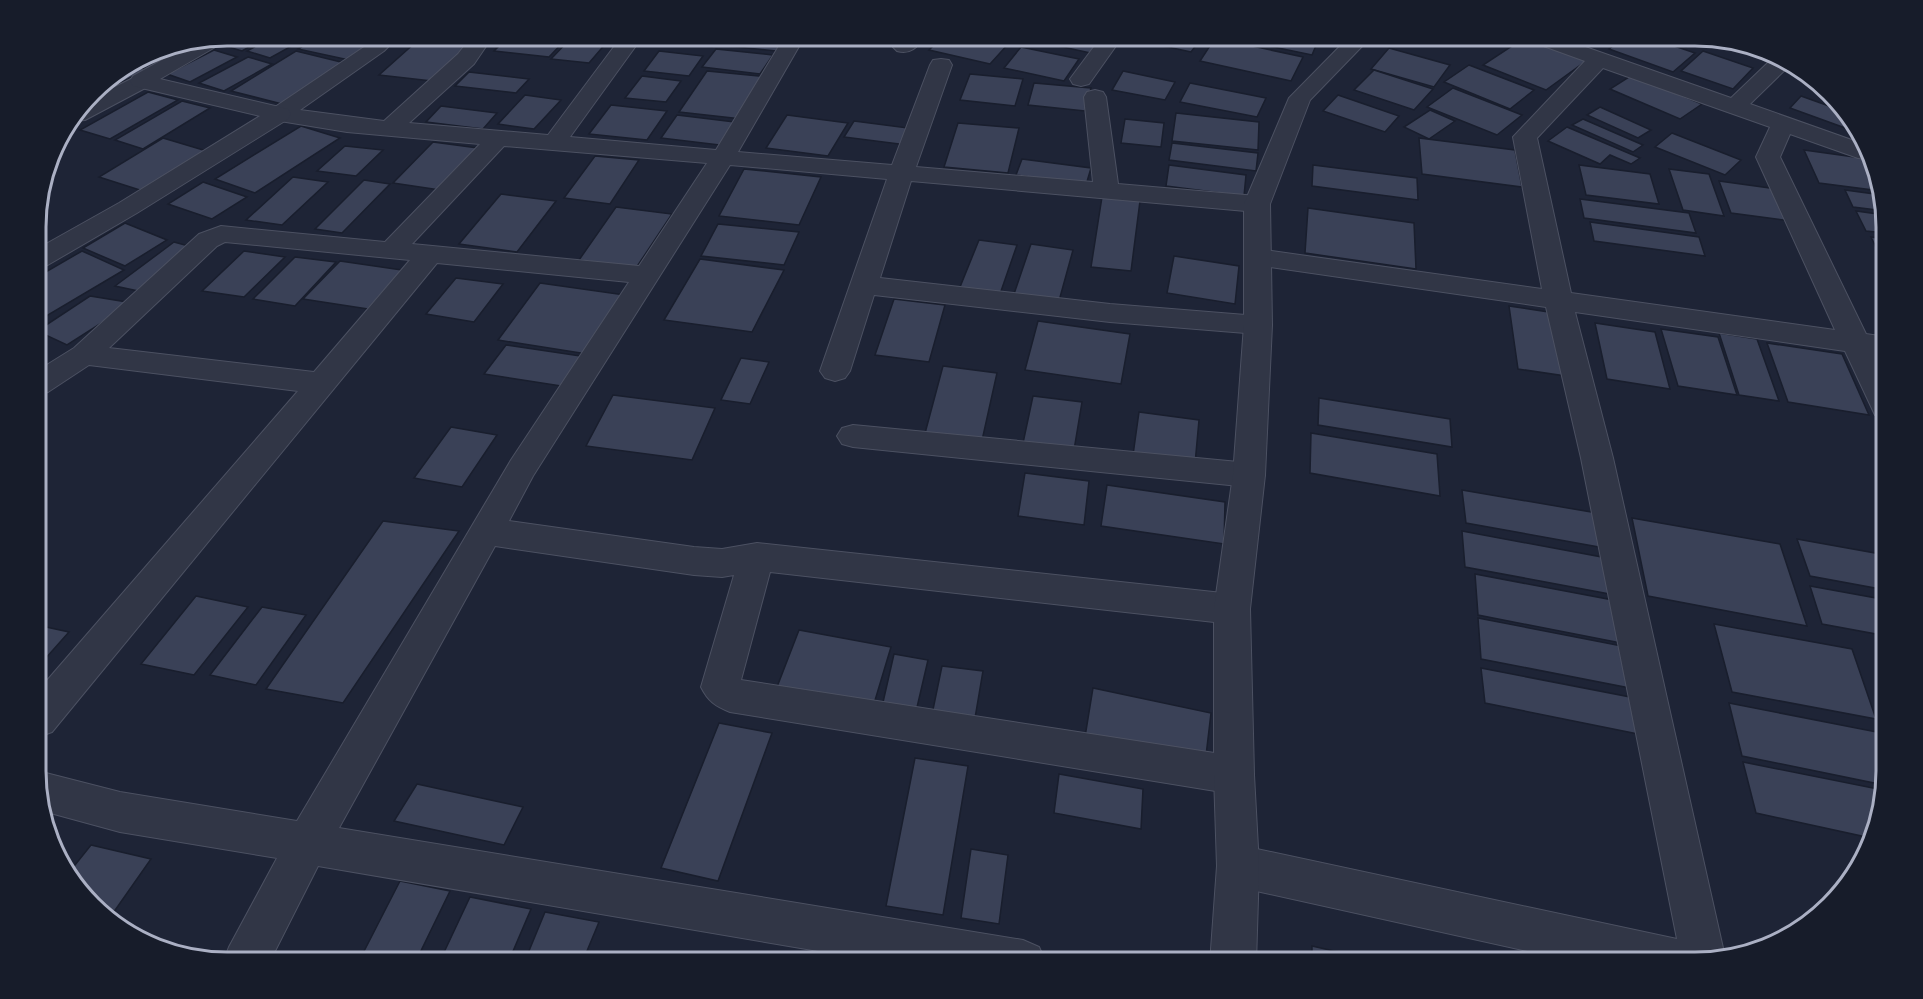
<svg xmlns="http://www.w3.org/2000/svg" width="1923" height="999" viewBox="0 0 1923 999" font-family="Rubik,sans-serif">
  <rect width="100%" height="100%" fill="#1e2436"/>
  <!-- building -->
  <g fill="#3a4157" stroke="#191e2d" stroke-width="1.5">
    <polygon points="229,36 269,36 242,51 215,43"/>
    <polygon points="275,36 305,36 308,37 270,58 247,51"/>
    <polygon points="319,36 340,36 375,43 349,60 298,49"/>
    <polygon points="509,36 548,36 567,38 549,57 494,51"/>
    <polygon points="581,36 627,36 624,41"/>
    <polygon points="663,36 721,36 712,47 660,40"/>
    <polygon points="733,36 741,36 783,41 776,51 726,46"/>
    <polygon points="943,36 983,36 1010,42 990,64 929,50"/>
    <polygon points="994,36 1028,36 1022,42"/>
    <polygon points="1056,36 1107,36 1095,54 1049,44"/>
    <polygon points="1138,36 1203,36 1191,52 1135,40"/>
    <polygon points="1220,36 1320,36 1312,55"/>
    <polygon points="1626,36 1645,36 1695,53 1673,72 1609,49"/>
    <polygon points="1657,36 1695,36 1701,37 1686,47"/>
    <polygon points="571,38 607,42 589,63 551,59"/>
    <polygon points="1215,38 1303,57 1291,81 1200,61"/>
    <polygon points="1524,38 1586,61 1546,90 1483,65"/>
    <polygon points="416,42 468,47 432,81 379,75"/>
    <polygon points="1021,47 1079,59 1064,81 1004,68"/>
    <polygon points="1389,48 1450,65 1434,87 1371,69"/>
    <polygon points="716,49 773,55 760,74 702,67"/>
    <polygon points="214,50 237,57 190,82 167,74"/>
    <polygon points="296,51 345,63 282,104 231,91"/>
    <polygon points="659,51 703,56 689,76 644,71"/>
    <polygon points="1703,51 1753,68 1733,89 1681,71"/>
    <polygon points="248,57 272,64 224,91 199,83"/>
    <polygon points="1469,65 1534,90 1510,109 1444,82"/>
    <polygon points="130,66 146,69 87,102 101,84"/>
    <polygon points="1374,70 1433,89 1414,110 1354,90"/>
    <polygon points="707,71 768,77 742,119 679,112"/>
    <polygon points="1123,71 1175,82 1165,100 1112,90"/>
    <polygon points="469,72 529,79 516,93 455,86"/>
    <polygon points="970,74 1023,79 1015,106 960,100"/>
    <polygon points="1632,75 1702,104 1680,119 1610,89"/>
    <polygon points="642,76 681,81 666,102 625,98"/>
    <polygon points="1034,83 1091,88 1085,111 1028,105"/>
    <polygon points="1190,83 1266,98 1257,117 1180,102"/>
    <polygon points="1453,88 1522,115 1497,135 1427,107"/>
    <polygon points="148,92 178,100 110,139 80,130"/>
    <polygon points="525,95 561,100 534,129 498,124"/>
    <polygon points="1338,95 1399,116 1385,132 1323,111"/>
    <polygon points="1801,96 1843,111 1855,121 1848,129 1790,108"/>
    <polygon points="182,101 210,108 143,149 115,140"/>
    <polygon points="611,105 667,111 647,140 589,134"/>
    <polygon points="441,106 497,113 483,129 426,122"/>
    <polygon points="1600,107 1651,130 1638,138 1587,115"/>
    <polygon points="1430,110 1455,121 1429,139 1404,127"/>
    <polygon points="1176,113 1259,122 1258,150 1172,141"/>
    <polygon points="677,115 743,123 728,146 661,138"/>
    <polygon points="787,115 848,123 828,156 766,148"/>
    <polygon points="1125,119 1164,123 1161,147 1121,143"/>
    <polygon points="1583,119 1643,145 1633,152 1572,125"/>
    <polygon points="854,121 916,129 907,145 844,137"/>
    <polygon points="958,123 1019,128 1008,173 944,167"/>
    <polygon points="301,126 340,138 255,193 215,179"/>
    <polygon points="1567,127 1640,158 1631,164 1610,155 1600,164 1548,141"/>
    <polygon points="1672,133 1741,160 1725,175 1655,147"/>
    <polygon points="163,138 210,152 146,192 99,177"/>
    <polygon points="1419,138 1515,150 1522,187 1422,174"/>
    <polygon points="433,142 478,148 440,190 393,183"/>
    <polygon points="1172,143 1258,153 1256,171 1169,160"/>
    <polygon points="345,146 383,150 356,176 317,171"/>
    <polygon points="1804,150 1869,159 1881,191 1819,183"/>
    <polygon points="595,156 639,160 610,204 564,198"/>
    <polygon points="1022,159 1091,168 1086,185 1016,175"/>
    <polygon points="1169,165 1246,175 1244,196 1166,186"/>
    <polygon points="1313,165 1417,178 1418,200 1312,186"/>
    <polygon points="1579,165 1650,174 1659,204 1586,195"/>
    <polygon points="744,169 821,177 799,225 719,216"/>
    <polygon points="1669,169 1709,174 1724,216 1683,210"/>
    <polygon points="293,177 328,182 282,225 246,220"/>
    <polygon points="364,180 390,184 342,233 315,229"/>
    <polygon points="1719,181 1777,189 1791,221 1731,213"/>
    <polygon points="203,182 247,197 212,219 168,204"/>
    <polygon points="1845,190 1882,195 1885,211 1853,207"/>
    <polygon points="501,194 556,201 517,252 459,244"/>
    <polygon points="1102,197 1140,201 1131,271 1091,267"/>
    <polygon points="1580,199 1689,213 1696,233 1584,218"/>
    <polygon points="616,207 672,214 636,268 579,260"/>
    <polygon points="1308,208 1414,223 1416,269 1305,253"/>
    <polygon points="1856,211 1885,215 1885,233 1866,231"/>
    <polygon points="1590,222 1699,237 1705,256 1594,241"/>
    <polygon points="125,223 167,240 125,266 83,248"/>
    <polygon points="718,224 799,232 784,265 701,256"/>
    <polygon points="1871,237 1885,239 1886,268"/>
    <polygon points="979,240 1017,245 1000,294 960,287"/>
    <polygon points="174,242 196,248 143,292 115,286"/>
    <polygon points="1031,244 1073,250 1059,301 1014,294"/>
    <polygon points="82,251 124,270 43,318 37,316 37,277"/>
    <polygon points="244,251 285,257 244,297 202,291"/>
    <polygon points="1174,256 1239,266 1235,304 1167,293"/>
    <polygon points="295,257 336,262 295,306 253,299"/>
    <polygon points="700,259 784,270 752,332 664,320"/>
    <polygon points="340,261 402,270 368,309 303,299"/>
    <polygon points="456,278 503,284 474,322 426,314"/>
    <polygon points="540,283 625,295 587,354 498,340"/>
    <polygon points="90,296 133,303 67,345 37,331"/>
    <polygon points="894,299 945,305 929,362 875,355"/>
    <polygon points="1509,306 1555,313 1566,376 1518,369"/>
    <polygon points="1038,321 1130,334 1121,384 1025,370"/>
    <polygon points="1595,323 1655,332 1670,389 1607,379"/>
    <polygon points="1661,329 1718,337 1737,395 1678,386"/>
    <polygon points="1719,333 1757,339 1779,401 1739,395"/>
    <polygon points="1767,343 1842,354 1869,415 1788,402"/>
    <polygon points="506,345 594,358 574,388 484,374"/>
    <polygon points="741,358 769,362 750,404 721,400"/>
    <polygon points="943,366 997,373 981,445 924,437"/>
    <polygon points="613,395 715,408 692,460 586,446"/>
    <polygon points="1033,396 1082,402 1074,450 1023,443"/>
    <polygon points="1319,398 1450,419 1452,447 1318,425"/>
    <polygon points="1139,412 1199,420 1195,464 1133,455"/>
    <polygon points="451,427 497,435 462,487 414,478"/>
    <polygon points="1311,433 1437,454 1440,496 1310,473"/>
    <polygon points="1025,473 1089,481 1084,525 1018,516"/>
    <polygon points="1107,485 1225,502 1224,544 1101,526"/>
    <polygon points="1462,490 1603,514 1610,549 1466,523"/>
    <polygon points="1632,518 1780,544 1807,626 1648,596"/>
    <polygon points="383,521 459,531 343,703 266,689"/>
    <polygon points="1462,531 1607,558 1615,595 1465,567"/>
    <polygon points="1797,539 1886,555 1886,590 1810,576"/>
    <polygon points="1475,574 1618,601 1626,644 1478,615"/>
    <polygon points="1810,586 1887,600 1887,636 1822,624"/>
    <polygon points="196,596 248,607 194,675 141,664"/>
    <polygon points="262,607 306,615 256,685 210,675"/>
    <polygon points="1478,618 1627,647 1635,689 1481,659"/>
    <polygon points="1714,624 1852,649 1876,719 1732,692"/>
    <polygon points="37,625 69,632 37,668"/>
    <polygon points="799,630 891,647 873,707 777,687"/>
    <polygon points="894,654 928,660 915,716 881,711"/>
    <polygon points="942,666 983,671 973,730 930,724"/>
    <polygon points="1481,668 1630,697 1638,734 1485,703"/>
    <polygon points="1093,688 1211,713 1205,764 1085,737"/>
    <polygon points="1729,703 1887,734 1887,772 1884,785 1742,756"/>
    <polygon points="719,723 772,733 718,881 661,868"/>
    <polygon points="915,758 968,766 943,915 886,906"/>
    <polygon points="1743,762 1883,790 1871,838 1756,813"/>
    <polygon points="1059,774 1143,789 1141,829 1054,813"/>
    <polygon points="417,784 523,807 504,845 394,821"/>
    <polygon points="91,845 151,859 111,916 67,875"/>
    <polygon points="971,849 1008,855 999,924 961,918"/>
    <polygon points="400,881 450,891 415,963 358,963"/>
    <polygon points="470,897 531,909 508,963 439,963"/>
    <polygon points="545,912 599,922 582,963 524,963"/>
    <polygon points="1312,946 1387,963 1312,963"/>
  </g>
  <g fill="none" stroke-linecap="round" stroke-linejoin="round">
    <!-- minor casing -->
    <g stroke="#4c5162" stroke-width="2">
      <g id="minor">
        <path d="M472,36H493L474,64L409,123L548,135L622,36H643L570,137L716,150L785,36H805L738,152L892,165L930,65L933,60L941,59L949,60L952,65L916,167L1093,182L1084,97L1087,92L1095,90L1103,92L1106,97L1118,184L1257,196L1266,199L1270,204L1266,209L1257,212L911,181L880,278L1110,304L1258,316L1268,318L1272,325L1268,332L1258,334L1110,322L874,295L850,371L845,378L835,381L825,378L820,371L887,179L730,165L533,476L509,521L694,547L722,549L757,543L1232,594L1245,598L1250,609L1245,620L1232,624L770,572L741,680L1234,756L1248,762L1254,775L1248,788L1234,794L730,712C715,706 708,701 701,687L734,575L722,577L694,575L495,546L339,828L1023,940L1039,947L1046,963H889L318,866L269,963H228L223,962L229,947L277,858L120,832L43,811L38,797V771L120,792L297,821L511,460L629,282L437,263L52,732L38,737L37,692L298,391L89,365L48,392L37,395V371L74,348L199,234L221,226L385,242L480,144L347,132L280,121L272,119L269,114L272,109L370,43L377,41L384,43L388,47L384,51L300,110L384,121L458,54ZM504,146L707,163L639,266L412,244ZM225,242L410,260L314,372L109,348L217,246Z"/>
        <path d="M903,36H925C918,47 910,55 897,51L893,47Z"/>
        <polygon points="1102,36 1123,36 1089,84 1081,86 1073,84 1070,79"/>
        <path d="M1524,36H1554L1731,98L1776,55L1790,65L1750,104L1863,144L1869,159L1858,158L1790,134L1780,157L1866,334L1886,337V357L1876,355L1886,375V418L1875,415L1845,351L1575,312L1613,458L1725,957L1707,963H1581L1238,887L1223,881L1217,866L1223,851L1238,845L1677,939L1581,458L1546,307L1257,265L1248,263L1244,257L1248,251L1257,249L1542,289L1513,137L1585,61L1527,40ZM1603,68L1770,127L1756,157L1835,330L1571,293L1537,138Z"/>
        <polygon points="141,74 149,76 152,81 149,86 85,120 73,121 89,100"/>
        <polygon points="853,425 1249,463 1260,466 1265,475 1260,484 1249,487 853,447 842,444 837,436 842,428"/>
      </g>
    </g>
    <!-- tertiary casing -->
    <g stroke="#4c5162" stroke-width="2">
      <g id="tertiary">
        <polygon points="226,36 224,42 160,79 288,109 291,114 288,119 137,213 46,266 37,268 37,249 119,203 260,116 133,86 130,81 133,76 193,43"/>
        <polygon points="1350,36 1372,36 1310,100 1270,204 1272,325 1265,475 1250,609 1254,775 1259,866 1256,963 1210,963 1217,866 1214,775 1214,609 1233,475 1244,325 1244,204 1289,98"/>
      </g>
    </g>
    <!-- minor -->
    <use href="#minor" fill="#313646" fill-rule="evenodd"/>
    <!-- tertiary -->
    <use href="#tertiary" fill="#313646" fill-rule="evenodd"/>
  </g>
  <!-- crop -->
  <path d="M0 0H1923V999H0ZM227 46H1695A181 181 0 0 1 1876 227V771A181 181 0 0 1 1695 952H227A181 181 0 0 1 46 771V227A181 181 0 0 1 227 46Z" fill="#171c2a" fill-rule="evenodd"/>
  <path fill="none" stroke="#abb0c4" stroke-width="3" d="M227 46H1695A181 181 0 0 1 1876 227V771A181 181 0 0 1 1695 952H227A181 181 0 0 1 46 771V227A181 181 0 0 1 227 46Z"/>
</svg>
